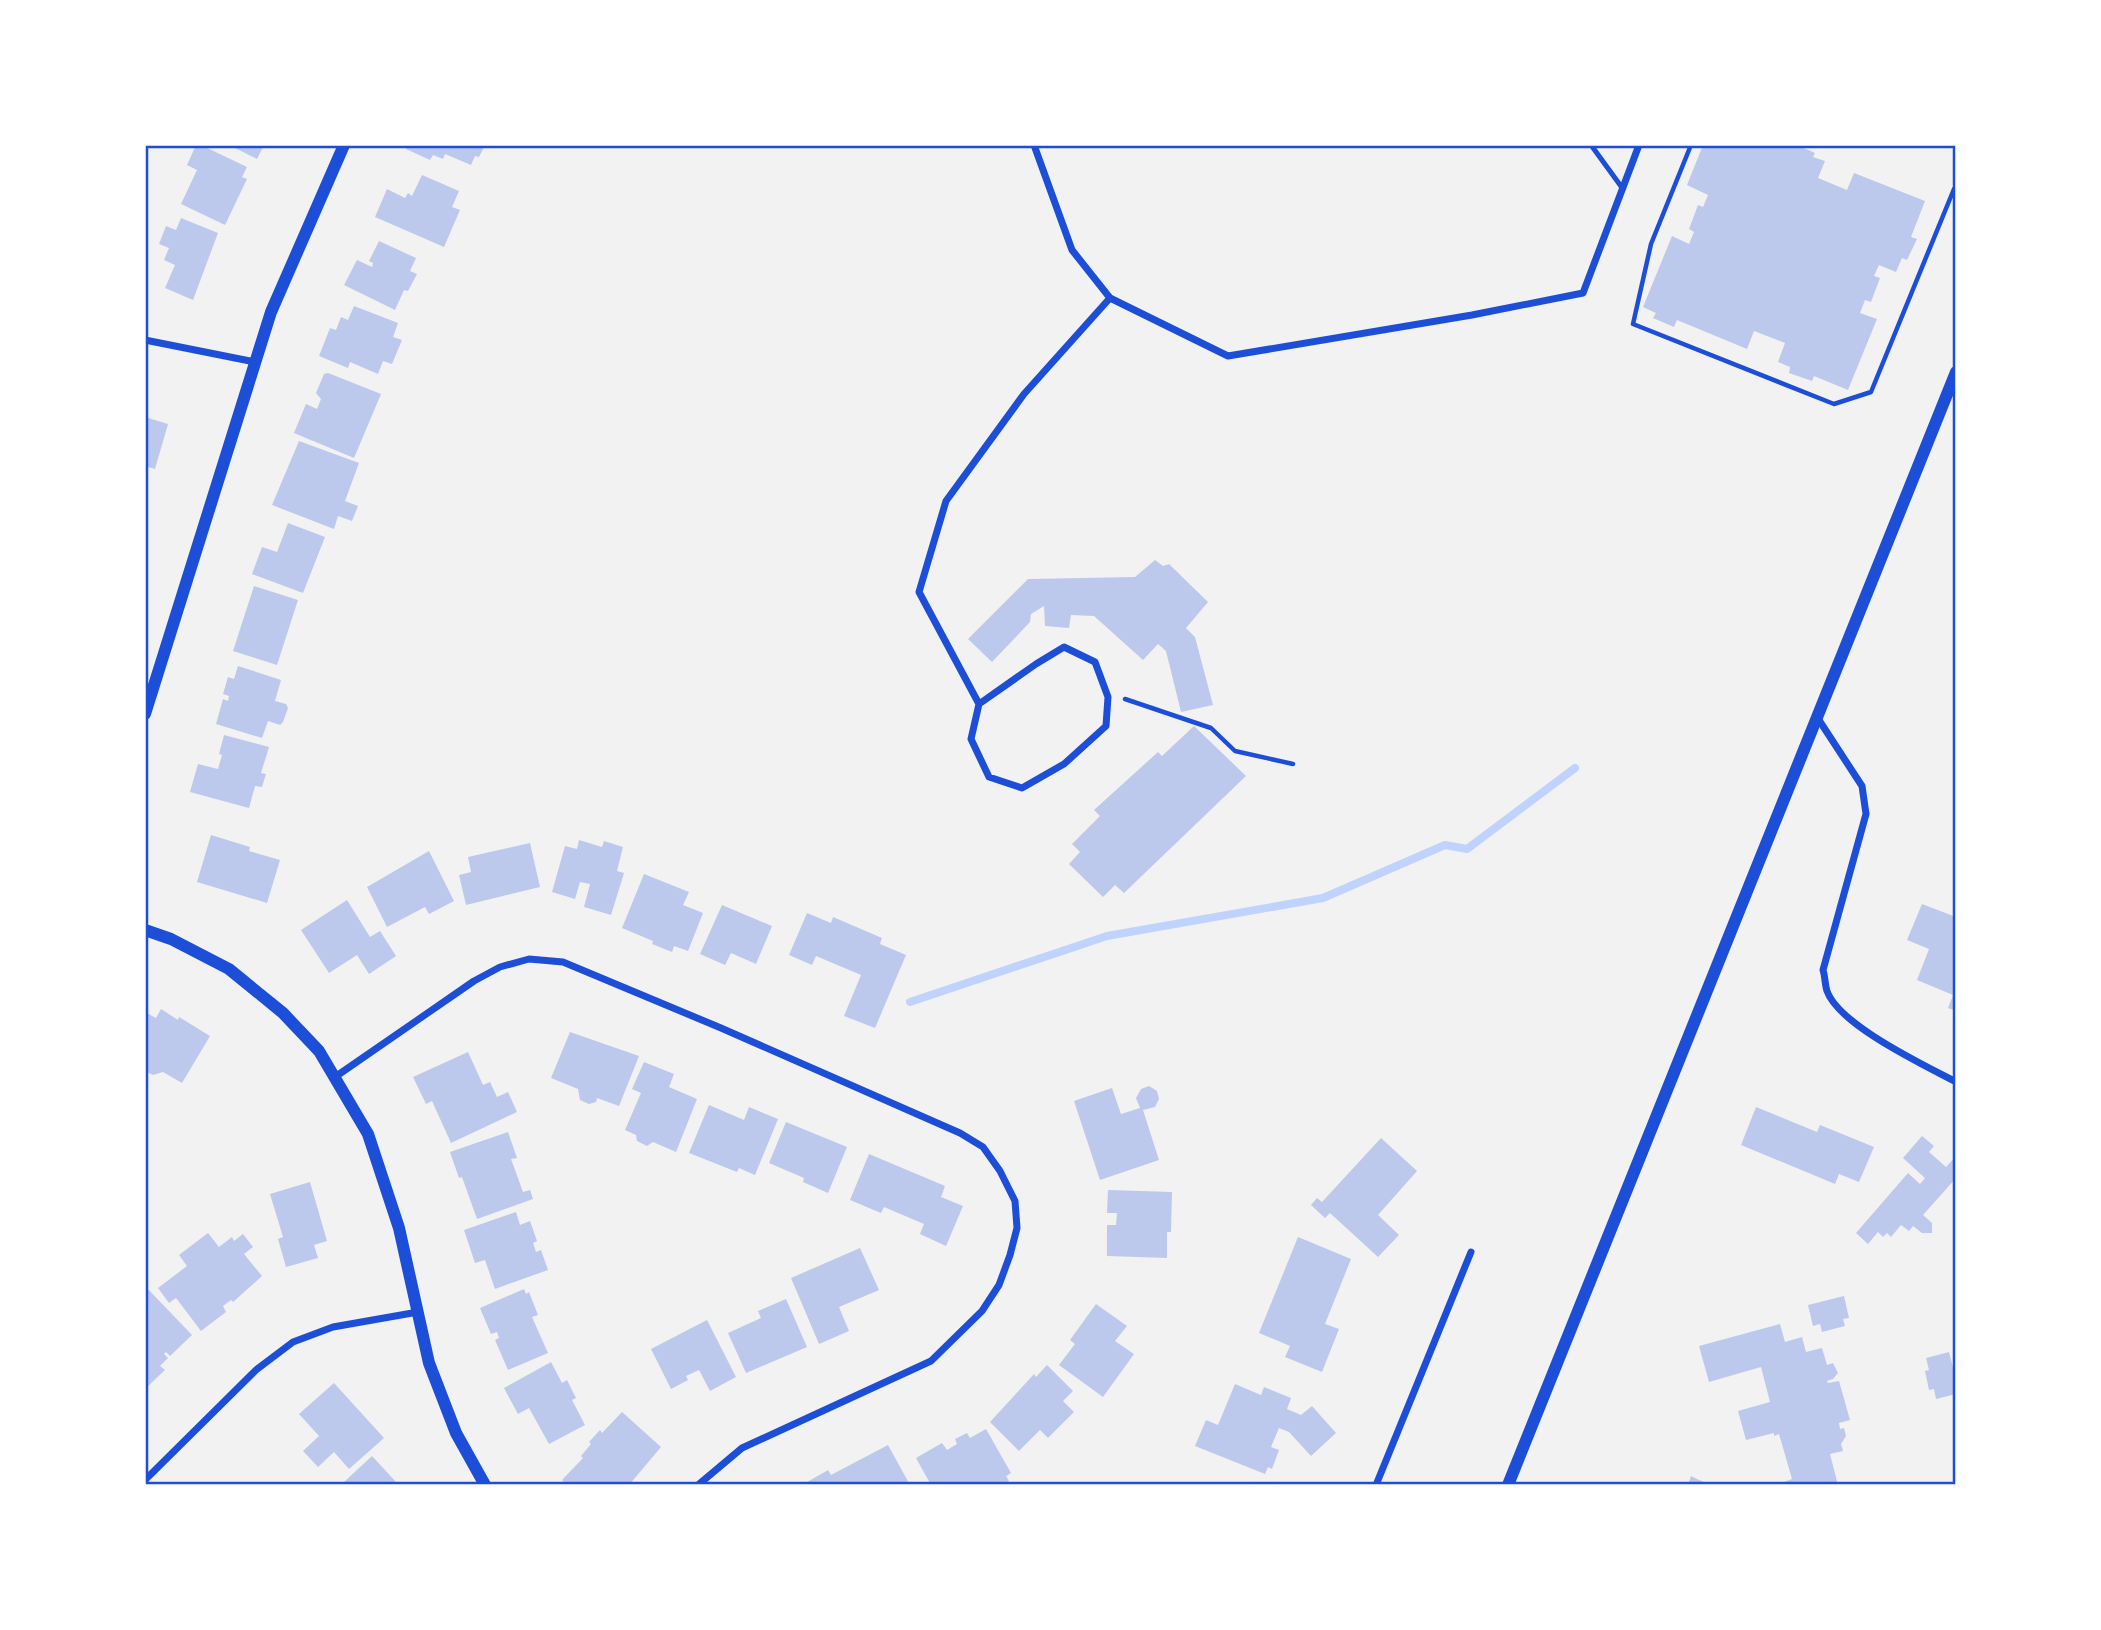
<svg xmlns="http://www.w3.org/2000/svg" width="2101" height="1630" viewBox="0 0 2101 1630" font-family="'Space Grotesk',sans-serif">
  <rect width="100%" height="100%" fill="#f2f2f2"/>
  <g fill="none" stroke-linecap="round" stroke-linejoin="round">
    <!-- stream -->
    <polyline stroke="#bfd3fe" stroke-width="8" points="910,1002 1107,936 1323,898 1445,845 1467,849 1575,768"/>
  </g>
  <!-- building -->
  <g fill="#bdc9ec">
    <polygon points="196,145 201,145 247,167 242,177 247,179 225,225 181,204 197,170 187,165"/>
    <polygon points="229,145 264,145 257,159"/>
    <polygon points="407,145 485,145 479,157 475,156 471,165 445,154 443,159 433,155 430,160 406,149"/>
    <polygon points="1703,145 1797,145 1815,153 1813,157 1825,161 1818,178 1847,190 1854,173 1925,201 1911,237 1917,239 1907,260 1902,258 1896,272 1879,265 1874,276 1880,278 1871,302 1865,300 1860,313 1877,319 1848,390 1814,376 1812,381 1789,373 1790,367 1778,362 1785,343 1754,331 1747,349 1677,320 1674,327 1653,318 1656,313 1643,307 1672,236 1689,244 1694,232 1689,229 1698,205 1703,207 1708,195 1687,185"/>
    <polygon points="422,175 459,191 452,207 460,210 444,247 375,217 387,189 405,198 408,193 412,196"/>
    <polygon points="181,218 218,233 193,300 165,288 175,265 164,260 169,248 159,244 166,226 176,230"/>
    <polygon points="379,241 416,258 410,271 417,274 408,291 404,290 395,310 344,285 357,260 372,267 373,263 369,261"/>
    <polygon points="354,306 398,323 393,337 402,340 392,364 383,361 378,374 350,362 348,368 319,356 330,328 336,330 341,317 348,320"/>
    <polygon points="328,373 381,394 354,458 294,433 306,404 317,409 321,399 316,393 324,374"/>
    <polygon points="145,417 168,424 155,469 145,466"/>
    <polygon points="299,441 359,463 345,501 358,506 352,521 338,516 334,529 272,505"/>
    <polygon points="288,523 325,537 303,593 252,574 262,547 277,552"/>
    <polygon points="1155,560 1163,566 1169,564 1208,602 1186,628 1195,637 1213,705 1181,712 1166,651 1158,644 1143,660 1094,616 1071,615 1069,628 1045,626 1044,606 1031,614 1030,622 992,662 968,639 1028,579 1135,577"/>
    <polygon points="254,586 298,600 277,665 233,651"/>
    <polygon points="238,666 281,680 275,701 286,704 288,708 283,722 280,725 268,721 262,738 216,724 223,699 228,701 229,696 223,694 228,677 234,679"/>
    <polygon points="1194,726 1246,776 1124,893 1115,885 1103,897 1069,864 1080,852 1072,844 1100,816 1094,810 1158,752 1162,756"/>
    <polygon points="224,735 269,747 261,773 266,774 262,787 255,786 249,808 190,792 198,764 218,769 222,755 219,754"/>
    <polygon points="211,835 250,847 249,851 280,860 267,903 197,882"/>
    <polygon points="579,840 602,847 604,841 623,847 617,871 624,873 611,915 584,907 590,884 580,882 575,899 552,892 565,846 577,849"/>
    <polygon points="530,843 540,887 466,905 459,875 471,872 468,857"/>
    <polygon points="429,851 454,901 429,914 425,907 387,927 367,887"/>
    <polygon points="644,874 689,892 683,905 703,913 688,951 674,946 672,952 652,944 653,941 622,928"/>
    <polygon points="347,900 370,937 380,931 396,956 369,974 357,955 329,973 301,930"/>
    <polygon points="1922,904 1956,917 1956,1011 1948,1008 1953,995 1917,980 1929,949 1907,940"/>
    <polygon points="722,905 772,926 756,964 731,953 725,965 700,954"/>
    <polygon points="807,913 831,923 833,917 882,938 880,944 906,955 875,1028 844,1016 861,975 816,956 812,965 789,955"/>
    <polygon points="161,1009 178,1020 179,1017 210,1036 182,1083 163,1072 153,1075 145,1071 145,1012 156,1018"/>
    <polygon points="570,1032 639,1056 619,1106 597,1098 596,1102 589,1104 580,1100 578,1089 551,1078"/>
    <polygon points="468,1052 483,1085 490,1082 497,1097 508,1092 517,1112 451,1143 432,1101 426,1104 413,1077"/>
    <polygon points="644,1062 674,1074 669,1087 697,1099 676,1152 653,1142 647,1146 637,1141 636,1135 625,1130 641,1093 632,1089"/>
    <polygon points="1149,1086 1157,1091 1159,1099 1155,1107 1143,1110 1159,1160 1100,1180 1074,1101 1112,1088 1121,1114 1140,1108 1136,1098 1141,1089"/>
    <polygon points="709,1105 744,1120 749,1107 778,1119 755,1175 739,1168 737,1172 689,1153"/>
    <polygon points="1756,1107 1817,1132 1820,1125 1874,1147 1859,1182 1839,1174 1835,1184 1741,1145"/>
    <polygon points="786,1122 847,1147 828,1193 803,1182 804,1178 769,1163"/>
    <polygon points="508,1132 517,1158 511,1159 523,1192 530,1190 533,1199 477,1219 462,1177 459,1178 450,1152"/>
    <polygon points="1922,1136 1934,1146 1929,1152 1946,1167 1956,1156 1956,1178 1923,1215 1932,1223 1932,1233 1922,1233 1913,1226 1909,1231 1901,1225 1891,1237 1887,1233 1883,1237 1878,1232 1868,1244 1856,1233 1908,1173 1920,1184 1925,1178 1903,1158"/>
    <polygon points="1381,1138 1417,1171 1378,1215 1399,1235 1378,1257 1330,1213 1325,1218 1311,1205 1317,1198 1322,1202"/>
    <polygon points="869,1154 945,1186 941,1197 963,1206 946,1246 920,1234 924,1224 884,1207 881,1213 850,1200"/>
    <polygon points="310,1182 327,1241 314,1245 318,1258 286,1267 278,1239 283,1237 270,1194"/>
    <polygon points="1108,1190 1172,1192 1171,1232 1167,1232 1167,1258 1107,1256 1107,1225 1116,1225 1117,1213 1107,1213"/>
    <polygon points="516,1212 520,1225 530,1221 537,1241 533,1243 536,1252 541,1250 548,1270 495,1289 485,1260 475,1263 464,1230"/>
    <polygon points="208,1233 219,1247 232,1237 234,1241 243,1234 253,1247 244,1254 262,1276 233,1302 231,1300 223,1306 226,1312 201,1331 176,1298 169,1303 158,1288 187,1266 179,1255"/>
    <polygon points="1298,1237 1351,1259 1325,1324 1339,1329 1322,1372 1285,1357 1290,1346 1259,1333"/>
    <polygon points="860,1248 879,1290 839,1307 849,1331 819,1344 791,1278"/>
    <polygon points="145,1286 192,1335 170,1356 166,1352 164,1354 168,1358 160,1366 165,1370 145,1389"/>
    <polygon points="524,1289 526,1294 529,1292 538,1315 532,1317 548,1353 508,1370 495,1340 499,1338 497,1332 491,1334 480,1308"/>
    <polygon points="1844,1296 1849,1318 1843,1319 1845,1326 1822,1332 1820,1324 1813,1326 1808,1305"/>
    <polygon points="786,1299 807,1347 746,1373 728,1333 761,1318 758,1311"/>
    <polygon points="1096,1304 1127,1326 1115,1341 1134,1354 1103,1397 1059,1365 1075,1344 1070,1340"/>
    <polygon points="707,1320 736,1377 710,1391 699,1370 686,1376 688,1380 671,1389 651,1349"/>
    <polygon points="1780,1324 1785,1342 1802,1337 1806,1352 1822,1348 1827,1365 1833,1363 1838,1373 1833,1379 1827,1381 1828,1383 1839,1381 1850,1420 1839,1423 1840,1429 1844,1428 1846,1436 1841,1444 1843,1451 1830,1454 1838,1485 1776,1485 1792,1479 1779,1434 1774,1436 1774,1433 1746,1440 1738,1411 1770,1402 1761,1367 1709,1382 1699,1346"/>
    <polygon points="1949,1352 1956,1379 1956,1394 1936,1399 1934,1389 1929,1390 1925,1371 1929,1370 1926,1358"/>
    <polygon points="551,1362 562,1383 567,1380 576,1398 572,1400 585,1425 549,1444 529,1408 518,1414 504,1388"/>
    <polygon points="1047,1365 1073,1391 1063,1401 1074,1412 1048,1438 1040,1430 1019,1451 990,1422 1034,1374 1036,1377"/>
    <polygon points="334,1383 384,1438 349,1469 334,1452 318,1467 303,1451 319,1436 299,1414"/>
    <polygon points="1235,1384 1261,1395 1264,1387 1291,1398 1287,1409 1301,1415 1312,1406 1336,1433 1311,1456 1289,1432 1279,1428 1271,1447 1279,1450 1272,1469 1268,1467 1265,1474 1195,1446 1206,1420 1218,1425"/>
    <polygon points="622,1412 661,1447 629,1485 567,1485 562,1480 583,1458 581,1456 591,1444 589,1442 600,1430 602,1433"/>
    <polygon points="986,1429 1011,1473 1006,1476 1009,1481 1002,1485 957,1485 956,1482 951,1485 931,1485 916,1458 942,1443 947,1450 957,1444 955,1439 967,1433 970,1438"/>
    <polygon points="888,1445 910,1485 802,1485 828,1470 831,1475"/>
    <polygon points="372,1456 396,1482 394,1485 346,1485 344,1482"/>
    <polygon points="1691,1476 1697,1479 1711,1485 1688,1485"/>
  </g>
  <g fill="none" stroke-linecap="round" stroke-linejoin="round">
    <!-- path -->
    <g stroke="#1d4ed8" stroke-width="4.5">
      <polyline points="1691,145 1651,244 1633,324 1834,404 1871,392 1954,189"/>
      <polyline points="1125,699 1211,728 1235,751 1293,764"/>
    </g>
    <!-- service -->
    <polyline stroke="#1d4ed8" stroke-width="5" points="1591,145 1623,189"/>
    <!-- minor -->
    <g stroke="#1d4ed8" stroke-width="7">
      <polyline points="1034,145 1072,250 1110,298 1228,356 1472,315 1583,293 1639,145"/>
      <polyline points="145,340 255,362"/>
      <polyline points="979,704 1036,664 1064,647 1095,662 1108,697 1106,726 1064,764 1022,788 989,777 971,739 979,704 919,592 946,501 1024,394 1110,298"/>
      <path d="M1817,717L1862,786L1866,814L1823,970C1825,976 1825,985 1827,991C1839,1025 1924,1065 1956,1082"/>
      <polyline points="335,1077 474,981 500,967 529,959 563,962 721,1028 960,1133 983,1147 1000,1171 1015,1201 1017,1228 1010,1255 999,1285 982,1311 931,1361 742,1448 698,1485"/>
      <polyline points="145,1480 256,1370 293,1342 333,1327 418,1312"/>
      <polyline points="1376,1485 1471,1252"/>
    </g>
    <!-- tertiary -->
    <g stroke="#1d4ed8" stroke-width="12">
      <polyline points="145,714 271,312 344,145"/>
      <polyline points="145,930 171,939 229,969 283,1013 319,1051 368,1134 399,1228 429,1363 456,1433 485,1485"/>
      <polyline points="1508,1485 1956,372"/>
    </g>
  </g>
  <!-- border -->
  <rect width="2101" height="1630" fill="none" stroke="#ffffff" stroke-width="294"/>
  <rect x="147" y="147" width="1807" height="1336" fill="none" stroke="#1d4ed8" stroke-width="2.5"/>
</svg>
